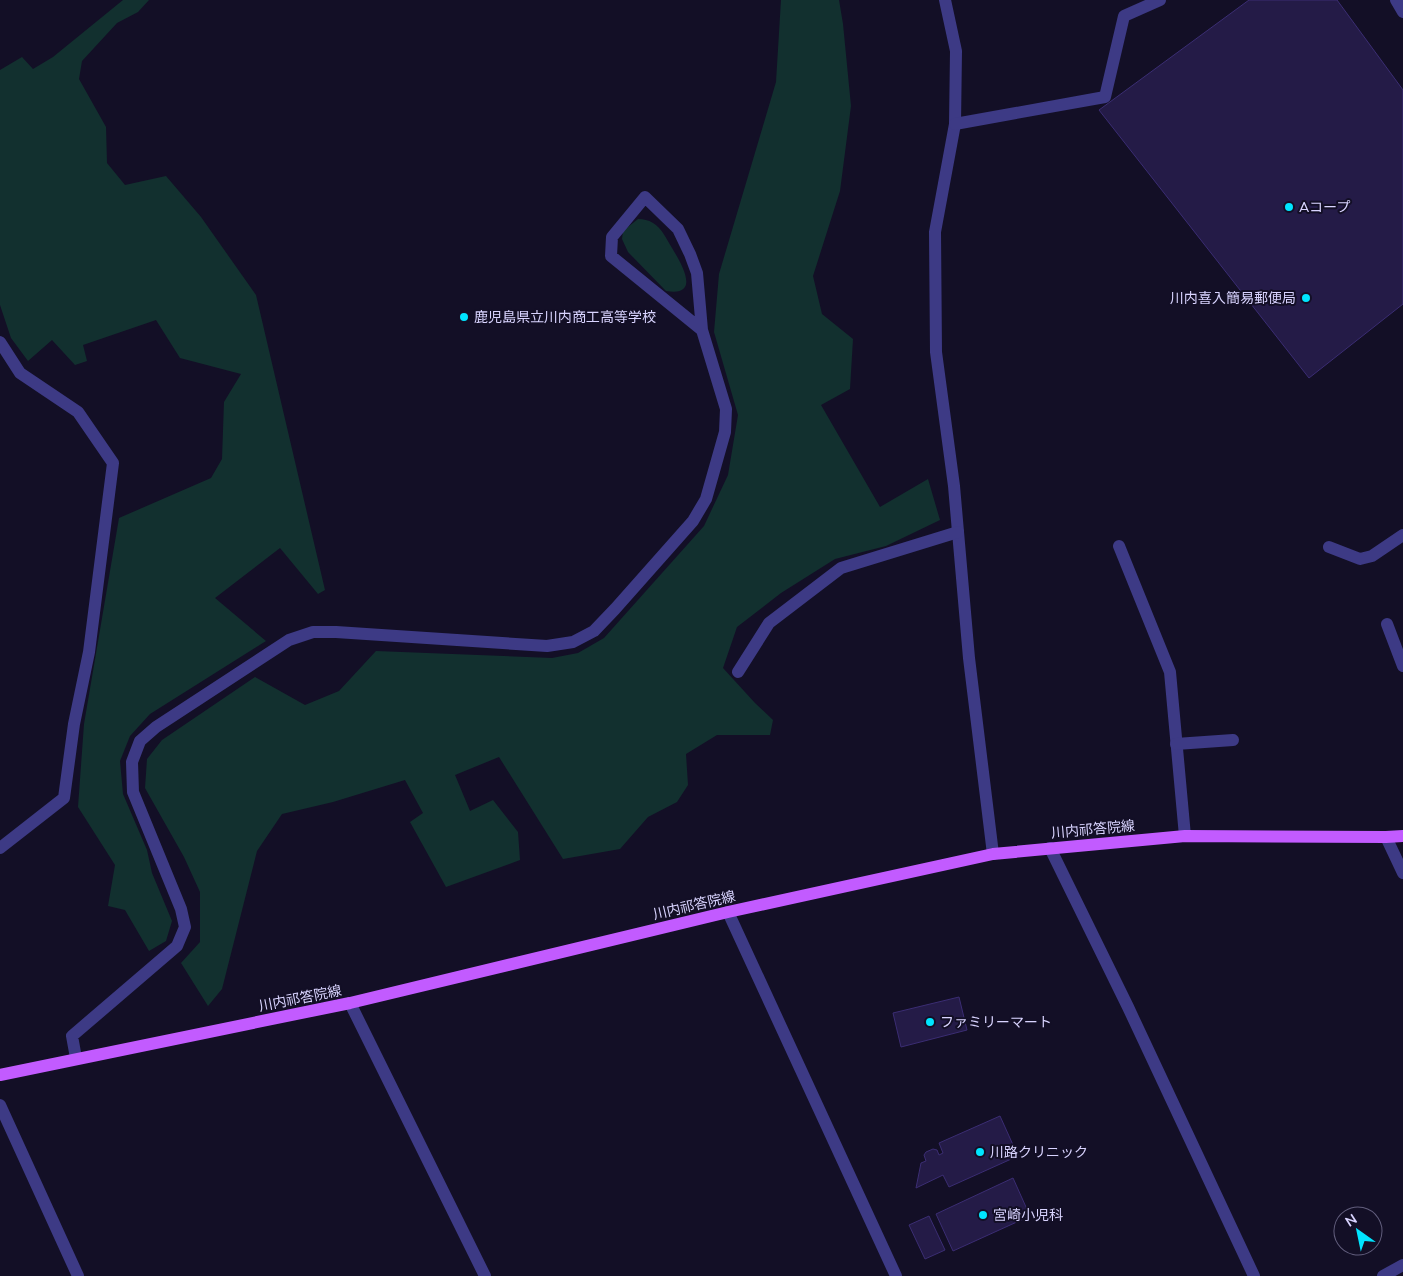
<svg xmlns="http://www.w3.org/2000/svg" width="1403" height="1276" viewBox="0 0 1403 1276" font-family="Mulish,'Noto Sans JP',sans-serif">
  <rect width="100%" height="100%" fill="#130f26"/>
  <!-- green -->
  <g fill="#12302f">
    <polygon points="123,0 149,0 138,12 117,23 82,61 79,79 106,127 107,163 125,185 166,176 201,217 256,295 325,590 318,594 280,548 215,598 266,641 150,714 130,736 120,761 123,794 147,850 152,873 172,921 166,941 149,951 125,910 108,906 115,865 78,807 84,724 119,518 211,478 222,459 224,402 241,374 180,358 156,320 83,345 87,361 75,365 52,340 28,361 11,338 0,305 0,70 22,57 33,69 53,57"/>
    <polygon points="781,0 839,0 843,24 851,106 840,191 813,276 822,314 853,339 850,389 821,405 880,507 928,479 940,520 886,546 835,559 781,593 737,627 723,668 755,703 773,720 770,735 717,735 686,754 688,785 677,802 648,817 620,849 563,859 499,757 455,775 470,811 493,800 518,832 520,860 446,887 410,822 423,813 405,780 333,802 282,814 257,851 222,989 208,1006 181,963 200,942 200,892 184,857 145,788 147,759 162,740 255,677 305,705 339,691 376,651 552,658 578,653 604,638 704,526 728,475 738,415 714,332 719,274 776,82"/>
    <path d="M638,219C644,219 648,220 653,223C662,228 667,240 672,248C681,263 702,297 666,291L628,252L622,239L623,231Z"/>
  </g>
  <!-- building -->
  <g fill="#241b47" stroke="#3b2d73">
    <polygon points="1249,0 1337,0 1403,90 1403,304 1309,378 1099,110"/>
    <polygon points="959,997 967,1030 901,1047 893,1013"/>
    <polygon points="1000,1116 1018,1156 949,1187 943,1175 916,1188 921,1163 926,1161 924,1155 926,1152 933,1149 937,1150 939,1155 943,1153 939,1143"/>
    <polygon points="1013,1178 1030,1216 953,1251 936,1214"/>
    <polygon points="929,1216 945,1250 925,1259 909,1225"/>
  </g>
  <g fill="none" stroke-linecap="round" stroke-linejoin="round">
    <!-- minor -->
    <g stroke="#3d3a85" stroke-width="12">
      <polyline points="945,0 956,51 955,124 935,232 936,352 954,486 969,658 993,854"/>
      <polyline points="1396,0 1403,12"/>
      <polyline points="955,124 1105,97 1124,16 1160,0"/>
      <polyline points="0,342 20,373 78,412 113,463 89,652 74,724 64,798 0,848"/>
      <polyline points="1119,546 1170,672 1185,836"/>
      <polyline points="1329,547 1360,559 1372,556 1403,535"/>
      <polyline points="1387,624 1403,666"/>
      <polyline points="738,672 769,623 841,568 958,532"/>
      <polyline points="1176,744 1233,740"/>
      <polyline points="1386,837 1403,873"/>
      <polyline points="1050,848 1128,1007 1254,1276"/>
      <polyline points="728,912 896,1276"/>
      <polyline points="350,1003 485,1276"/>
      <polyline points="76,1058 72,1036 177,946 185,927 181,909 133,792 132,762 140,741 156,727 289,640 313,632 336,632 547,646 573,642 594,631 615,609 693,521 706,499 725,432 726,409 702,330 697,273 690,254 678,229 645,197 612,237 611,256 702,330"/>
      <polyline points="0,1105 78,1276"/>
      <polyline points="1383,1276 1403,1265"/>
    </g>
    <!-- major -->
    <polyline stroke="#c25bff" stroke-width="12" points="0,1075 350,1003 728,912 993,854 1185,836 1386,837 1403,836"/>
  </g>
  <!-- markers -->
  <g fill="#00e5ff" stroke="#130f26" stroke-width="2">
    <circle cx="1289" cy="207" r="5"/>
    <circle cx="1306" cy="298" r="5"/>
    <circle cx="464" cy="317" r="5"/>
    <circle cx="930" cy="1022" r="5"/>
    <circle cx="980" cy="1152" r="5"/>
    <circle cx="983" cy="1215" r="5"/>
  </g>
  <g text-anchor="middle" stroke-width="4" stroke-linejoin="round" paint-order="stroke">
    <!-- poi labels -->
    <g font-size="14" fill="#d9d4ff" stroke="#130f26" text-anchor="start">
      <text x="1299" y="212">Aコープ</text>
      <text x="1296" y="303" text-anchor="end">川内喜入簡易郵便局</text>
      <text x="474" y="322">鹿児島県立川内商工高等学校</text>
      <text x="940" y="1027">ファミリーマート</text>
      <text x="990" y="1157">川路クリニック</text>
      <text x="993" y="1220">宮崎小児科</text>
    </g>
    <!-- street labels -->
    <g font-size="14" fill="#d9d4ff" stroke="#130f26">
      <text transform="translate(1093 829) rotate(-5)" y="5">川内祁答院線</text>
      <text transform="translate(694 905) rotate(-13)" y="5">川内祁答院線</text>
      <text transform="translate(300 998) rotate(-11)" y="5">川内祁答院線</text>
    </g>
  </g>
  <!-- north arrow -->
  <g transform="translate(1358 1231) rotate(327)"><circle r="24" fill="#130f26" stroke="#625e7d"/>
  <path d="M0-4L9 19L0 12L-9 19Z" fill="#00e5ff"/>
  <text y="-8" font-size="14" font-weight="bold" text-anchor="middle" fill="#d9d4ff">N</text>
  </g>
</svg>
